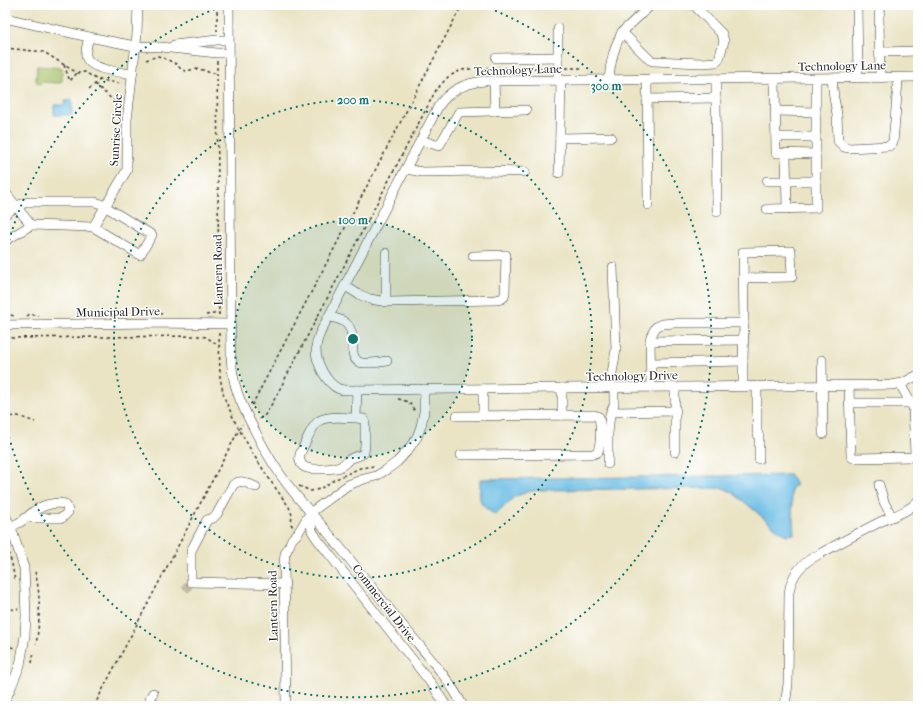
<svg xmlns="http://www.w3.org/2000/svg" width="923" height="711" viewBox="0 0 923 711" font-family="'IM FELL French Canon',serif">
  <rect width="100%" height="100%" fill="#fff"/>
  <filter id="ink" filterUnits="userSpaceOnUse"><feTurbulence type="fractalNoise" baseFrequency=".025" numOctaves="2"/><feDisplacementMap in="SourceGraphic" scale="8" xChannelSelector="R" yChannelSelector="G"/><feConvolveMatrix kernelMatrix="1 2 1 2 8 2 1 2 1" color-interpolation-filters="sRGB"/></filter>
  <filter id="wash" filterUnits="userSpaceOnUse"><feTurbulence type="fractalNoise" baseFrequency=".012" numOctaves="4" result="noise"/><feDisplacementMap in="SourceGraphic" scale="16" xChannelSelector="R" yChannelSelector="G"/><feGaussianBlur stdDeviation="0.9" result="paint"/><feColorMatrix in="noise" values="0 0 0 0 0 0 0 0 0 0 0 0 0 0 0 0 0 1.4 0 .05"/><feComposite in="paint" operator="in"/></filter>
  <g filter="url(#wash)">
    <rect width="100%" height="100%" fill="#eae4c5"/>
    <!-- green -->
    <polygon fill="#a7c46b" stroke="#627044" points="37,66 62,68 62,81 59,83 43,82 41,84 37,83 36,81"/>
    <!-- water -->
    <g fill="#67bbe3" stroke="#426c80">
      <polygon points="72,100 72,115 54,115 54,105 65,105 65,101"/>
      <path d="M790,475L796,485L791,489L794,534L787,535L780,532L753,509L732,492L723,488L539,490L527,492L514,497L496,515C476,504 480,499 480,479Z"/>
    </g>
  </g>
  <g filter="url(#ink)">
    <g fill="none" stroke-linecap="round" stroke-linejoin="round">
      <!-- minor-tunnel -->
      <polyline stroke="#c1bca3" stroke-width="9" stroke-dasharray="9 4.5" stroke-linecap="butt" points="185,590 191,582"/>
      <!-- minor casing -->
      <g stroke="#3b3a35" stroke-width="10">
        <g id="minor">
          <path d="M229,5L231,355C232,385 240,402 254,429C261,443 269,458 278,471C294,496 315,516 333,539C359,570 383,602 409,633C428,656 449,679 463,706"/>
          <polyline points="857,5 858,78"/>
          <polyline points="5,18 89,37 135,46 161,47 217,53 228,53"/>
          <polyline points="622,32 650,60 653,61 702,63 716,62 719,59 724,41 722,34 694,5"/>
          <path d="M89,37C88,42 85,50 86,56C89,70 120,72 132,74"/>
          <polyline points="174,45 217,40 228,40"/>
          <polyline points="880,52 918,51"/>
          <polyline points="496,58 558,57"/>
          <path d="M918,77L484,81C465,83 449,90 438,107L320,333C318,338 316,344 316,349C316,363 326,383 339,389C342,390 346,390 349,390L891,385L903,383L918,375"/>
          <path d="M832,78L834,98L837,114L838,141L844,147L849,148L889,146L893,142C895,121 897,99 898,78"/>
          <polyline points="880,78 879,16 880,11 882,5"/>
          <polyline points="775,79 776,153 816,154"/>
          <path d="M609,80C610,64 614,47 622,32L651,5"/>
          <polyline points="647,80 648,205"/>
          <polyline points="494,81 495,111"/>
          <polyline points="558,81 558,29"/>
          <polyline points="716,98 717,212"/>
          <polyline points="647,99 716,98 716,79"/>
          <polyline points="776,111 816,112"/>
          <polyline points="776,137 816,137"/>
          <polyline points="560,138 611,137"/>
          <polyline points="421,140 439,146 459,112 526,110"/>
          <polyline points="786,154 787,209"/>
          <polyline points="406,169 422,172 482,171 525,172"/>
          <polyline points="559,173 561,81"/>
          <polyline points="767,181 816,181"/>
          <polyline points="5,192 31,225 93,227 127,170 127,120 137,34 138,5"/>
          <polyline points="767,209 816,208 816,79"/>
          <polyline points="5,214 19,205 28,202 95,202 101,204 152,235 140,255 93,227"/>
          <polyline points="5,241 31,225"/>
          <polyline points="345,286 358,294 370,299 387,302 496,300 501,299 504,297 505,293 506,255 473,256"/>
          <polyline points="386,301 386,253"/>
          <path d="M329,316C333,318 339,319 343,321C360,331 346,356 359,362C365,365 380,362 387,361"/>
          <polyline points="5,325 155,323 231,324"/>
          <polyline points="650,341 744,340"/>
          <polyline points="822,360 823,434"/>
          <polyline points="743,361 743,386"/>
          <polyline points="651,363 743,361 744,323 743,252 791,251 792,277 744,278"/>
          <polyline points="757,386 757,431 759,437 759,459"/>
          <polyline points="849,386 851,456 853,458 913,457 915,454 913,407 900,384"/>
          <polyline points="651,387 650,341 651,336 656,327 662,324 675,323 744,323"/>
          <polyline points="562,388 562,415"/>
          <polyline points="611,388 611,379 616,350 613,267"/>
          <polyline points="483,389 483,416"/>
          <polyline points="849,403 911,403"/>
          <polyline points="612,412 676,411"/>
          <path d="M457,416L594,415L599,417C601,427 601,441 598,452L593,454L461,455"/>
          <path d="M356,418L364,419L365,422V444L364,453C360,456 355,456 350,459C346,462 343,465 340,467C335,469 329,468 324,469C313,469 297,471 300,454C304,446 312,425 319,421C327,415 347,418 356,418L357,390"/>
          <polyline points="675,452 675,387"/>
          <polyline points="608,464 608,434 610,414 614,405 614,388"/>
          <polyline points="879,485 884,502 892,517"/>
          <path d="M256,487C248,484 240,478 233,485L217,514L213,518L207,520L191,551V582L285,584"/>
          <polyline points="310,513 312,531 318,540 405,650 434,687 446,706"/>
          <polyline points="5,515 11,527 24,568 26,615 25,636 20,665 12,685 5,701"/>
          <path d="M11,527C15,525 18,523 22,521C27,518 30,514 34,511C42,505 55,502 65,504L67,507L68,512L62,518H25"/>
          <polyline points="153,693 150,698 153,703 158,706"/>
          <polyline points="286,706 284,564 285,554 290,544 292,539 298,533 310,513 348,485 364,479 376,476 386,470 397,462 408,450 417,437 421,426 424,412 424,389"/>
          <path d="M785,706L788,684L789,593C791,576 800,565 814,557C836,545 858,533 880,522C893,516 908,512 918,501"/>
        </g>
      </g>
      <!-- path -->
      <g stroke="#3b3a35" stroke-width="1.5" stroke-dasharray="3 3" stroke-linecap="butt">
        <polyline points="217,5 217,31"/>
        <polyline points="5,48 44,52 77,73 85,72 96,79 122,84"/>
        <polyline points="146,60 158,56 166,59 176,64 181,69 186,71 195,69 204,70 210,73 216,73"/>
        <polyline points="217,61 219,315"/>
        <polyline points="64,65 70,81 77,73"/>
        <polyline points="566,68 582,68"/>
        <polyline points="95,84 115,102"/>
        <polyline points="89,89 100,80"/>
        <polyline points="5,314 8,314 14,316"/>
        <polyline points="142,314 152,312 162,314"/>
        <polyline points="206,315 220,313"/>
        <polyline points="27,316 30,314 39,316"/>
        <polyline points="219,333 220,377 224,397 236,424 255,457 272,483 289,507 292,515 291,524 293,527"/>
        <polyline points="5,338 199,336 206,337 220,346"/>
        <path d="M398,399C408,401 412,403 415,413"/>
        <polyline points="252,405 462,5"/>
        <polyline points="5,417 18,416 35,422"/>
        <polyline points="259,419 265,415 273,402 436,90 448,77 461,70 482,68 550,68"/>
        <polyline points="299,486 311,491 320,489 334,480 360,468 375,466"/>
        <polyline points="5,541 12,564 15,581"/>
        <path d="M35,572C41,593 40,623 36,644"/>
        <polyline points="5,610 18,609"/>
        <polyline points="5,647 7,646 15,648"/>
        <polyline points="32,663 34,652"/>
        <polyline points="94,706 242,424"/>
      </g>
      <!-- minor -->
      <use href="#minor" stroke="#fff" stroke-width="9"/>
    </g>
  </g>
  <!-- distance rings -->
  <circle cx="353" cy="339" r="119" fill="#0f766e" fill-opacity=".12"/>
  <g fill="none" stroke="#0f766e" stroke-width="2" stroke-dasharray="2 4">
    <circle cx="353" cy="339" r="119"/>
    <circle cx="353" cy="339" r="239"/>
    <path d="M6 252A358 358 0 0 1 222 6M484 6A358 358 0 1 1 6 426"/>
  </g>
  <g text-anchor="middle" stroke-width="3" stroke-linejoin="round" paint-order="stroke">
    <!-- street labels -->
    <g font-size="12" fill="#1c1c1c" stroke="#fff">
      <text transform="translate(842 66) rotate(-1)" y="4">Technology Lane</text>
      <text transform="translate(518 70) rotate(-2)" y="4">Technology Lane</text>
      <text transform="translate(116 130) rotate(-87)" y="4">Sunrise Circle</text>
      <text transform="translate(218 270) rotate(-91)" y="4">Lantern Road</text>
      <text transform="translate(118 312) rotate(-1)" y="4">Municipal Drive</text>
      <text transform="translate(632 376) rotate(-1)" y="4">Technology Drive</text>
      <text transform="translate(384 603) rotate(52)" y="4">Commercial Drive</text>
      <text transform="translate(273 606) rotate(-91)" y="4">Lantern Road</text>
    </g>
  </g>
  <circle cx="353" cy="339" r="6" fill="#0f766e" stroke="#fff" stroke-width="2"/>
  <g font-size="12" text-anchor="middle" font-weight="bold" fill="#0f766e" stroke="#fff" stroke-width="3" stroke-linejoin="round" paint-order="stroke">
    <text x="606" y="90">300 m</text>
    <text x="353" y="104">200 m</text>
    <text x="353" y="224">100 m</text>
  </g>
  <!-- margin -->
  <rect width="923" height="711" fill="none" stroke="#fff" stroke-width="20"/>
</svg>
